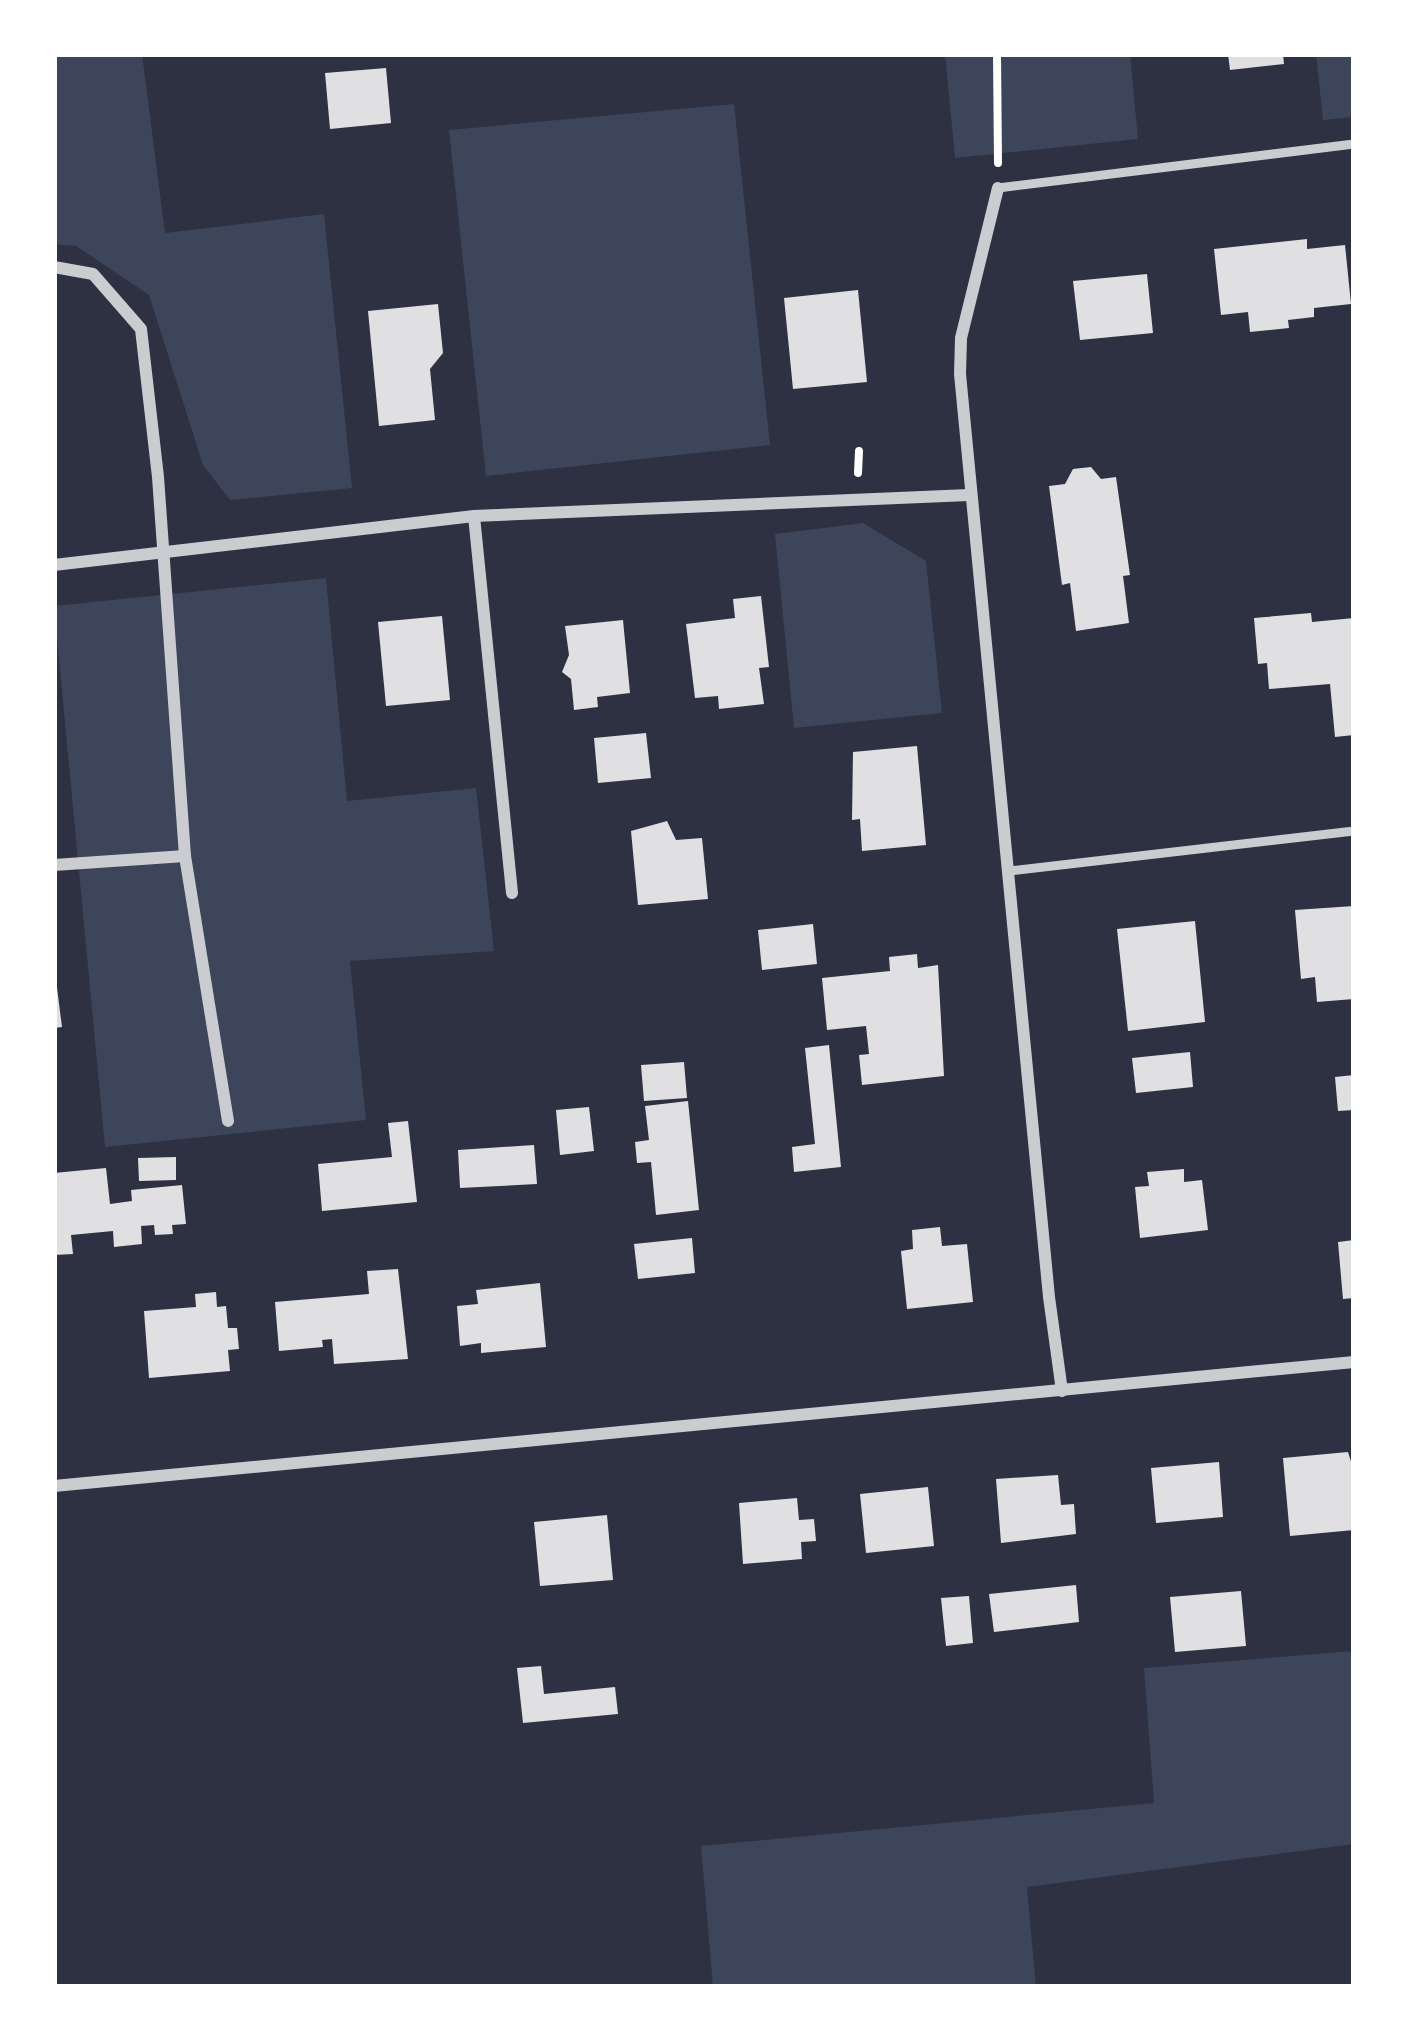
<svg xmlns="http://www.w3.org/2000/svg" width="1408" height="2041" viewBox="0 0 1408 2041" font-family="Jost,sans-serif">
  <rect width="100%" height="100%" fill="#2d3142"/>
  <!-- green -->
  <g fill="#3c4559">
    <polygon points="54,54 142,54 165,233 324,214 352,488 230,500 203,465 149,295 76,246 54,244"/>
    <polygon points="945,54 1130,54 1138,139 955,158"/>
    <polygon points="1316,54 1354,54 1354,117 1323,120"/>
    <polygon points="734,104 770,445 486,476 449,130"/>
    <polygon points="863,523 926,561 942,713 794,728 775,534"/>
    <polygon points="326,578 347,801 476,788 494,951 350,961 366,1120 105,1147 54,606"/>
    <polygon points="1354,1651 1354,1844 1027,1887 1036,1987 713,1987 701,1846 1154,1803 1144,1668"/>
  </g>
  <!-- building -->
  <g fill="#e0e0e3">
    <polygon points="1228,54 1283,54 1284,64 1230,70"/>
    <polygon points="386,68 391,123 330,129 325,73"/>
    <polygon points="1307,239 1307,249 1345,245 1351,304 1314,308 1314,317 1288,320 1289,328 1250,332 1248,312 1221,315 1214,249"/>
    <polygon points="1147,274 1153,333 1080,340 1073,281"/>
    <polygon points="858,290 867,382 793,389 784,298"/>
    <polygon points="438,304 443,353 430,369 435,420 379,426 368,311"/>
    <polygon points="1091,467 1101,479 1116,477 1130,575 1123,576 1129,623 1076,631 1070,583 1062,585 1049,486 1065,484 1073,469"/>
    <polygon points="761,596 769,667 759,668 764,704 719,709 718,696 695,698 686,624 735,618 733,599"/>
    <polygon points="1311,613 1312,622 1354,618 1354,735 1335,737 1330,684 1269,689 1267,663 1258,664 1254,618"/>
    <polygon points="442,616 450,700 386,706 378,622"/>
    <polygon points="623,620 630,693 597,697 598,707 574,710 571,679 562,672 569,655 565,626"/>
    <polygon points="646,733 651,778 598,783 594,738"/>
    <polygon points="917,746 926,845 862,851 860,819 852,820 853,752"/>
    <polygon points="667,821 676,840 702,838 708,899 638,905 631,831"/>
    <polygon points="1354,906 1354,999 1317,1002 1315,977 1301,979 1295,910"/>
    <polygon points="1195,921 1205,1022 1128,1031 1117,929"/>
    <polygon points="813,924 817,964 762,970 758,930"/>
    <polygon points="917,954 918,968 938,965 944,1076 862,1085 859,1055 869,1054 866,1026 827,1030 822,978 890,971 889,957"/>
    <polygon points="54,964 62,1027 54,1028"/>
    <polygon points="829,1045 841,1167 794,1172 792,1147 815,1144 805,1048"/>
    <polygon points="1190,1052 1193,1087 1136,1093 1132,1058"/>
    <polygon points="684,1062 687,1098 644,1101 641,1065"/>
    <polygon points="1354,1075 1354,1110 1338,1111 1335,1077"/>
    <polygon points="688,1101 699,1210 656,1215 651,1162 637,1163 635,1142 649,1140 645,1106"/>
    <polygon points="589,1107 594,1151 560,1155 556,1110"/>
    <polygon points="408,1121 417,1202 322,1211 318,1164 392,1157 388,1123"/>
    <polygon points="534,1145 537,1184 460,1188 458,1150"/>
    <polygon points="176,1157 176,1180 139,1181 138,1158"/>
    <polygon points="106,1168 110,1204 132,1201 131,1190 182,1185 186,1224 172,1225 173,1234 155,1235 154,1225 141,1226 142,1244 114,1247 113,1231 71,1235 73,1254 54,1255 54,1173"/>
    <polygon points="1184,1169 1184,1182 1202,1180 1208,1230 1140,1238 1135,1187 1149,1186 1147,1172"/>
    <polygon points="940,1227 942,1246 967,1244 973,1302 907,1309 901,1251 913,1249 912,1230"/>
    <polygon points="692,1238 695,1273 638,1279 634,1244"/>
    <polygon points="1354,1240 1354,1298 1343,1299 1338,1242"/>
    <polygon points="398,1269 408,1359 334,1364 332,1339 322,1340 323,1347 279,1351 275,1302 369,1294 367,1271"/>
    <polygon points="540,1283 546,1347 481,1353 481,1343 460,1346 457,1306 478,1304 476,1290"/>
    <polygon points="216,1292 217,1307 226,1306 228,1328 237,1328 239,1349 228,1350 230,1371 149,1378 144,1311 196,1307 195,1294"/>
    <polygon points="1348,1452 1354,1471 1354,1530 1290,1536 1283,1458"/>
    <polygon points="1219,1462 1223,1517 1156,1523 1151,1468"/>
    <polygon points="1058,1475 1061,1505 1074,1504 1076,1534 1001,1543 996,1479"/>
    <polygon points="928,1487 934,1546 866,1553 860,1494"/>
    <polygon points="797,1498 799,1520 814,1519 816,1541 801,1542 802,1559 743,1564 739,1503"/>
    <polygon points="607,1515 613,1580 540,1586 534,1522"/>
    <polygon points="1076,1585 1079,1622 994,1632 989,1594"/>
    <polygon points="1241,1591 1246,1646 1175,1652 1170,1597"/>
    <polygon points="969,1596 973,1643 946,1646 941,1598"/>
    <polygon points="541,1666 544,1694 615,1687 618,1714 523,1723 517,1668"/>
  </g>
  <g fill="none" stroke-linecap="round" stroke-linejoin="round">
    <!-- path -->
    <g stroke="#fff" stroke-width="8">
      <polyline points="997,54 998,163"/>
      <polyline points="858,473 859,451"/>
    </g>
    <!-- service -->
    <g stroke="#caccd0" stroke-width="9">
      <polyline points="998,188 1354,144"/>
      <polyline points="1009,871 1354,831"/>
    </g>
    <!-- minor -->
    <g stroke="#caccd0" stroke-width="12">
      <polyline points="998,188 961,338 960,374 1049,1297 1062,1391"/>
      <polyline points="54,267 93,274 141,329 158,477 185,856 228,1121"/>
      <polyline points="474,516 512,893"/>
      <polyline points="54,565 474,516 969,495"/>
      <polyline points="54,865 185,856"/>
      <polyline points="54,1486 1354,1362"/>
    </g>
  </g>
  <!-- border -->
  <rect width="1408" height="2041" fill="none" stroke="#ffffff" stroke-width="114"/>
</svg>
